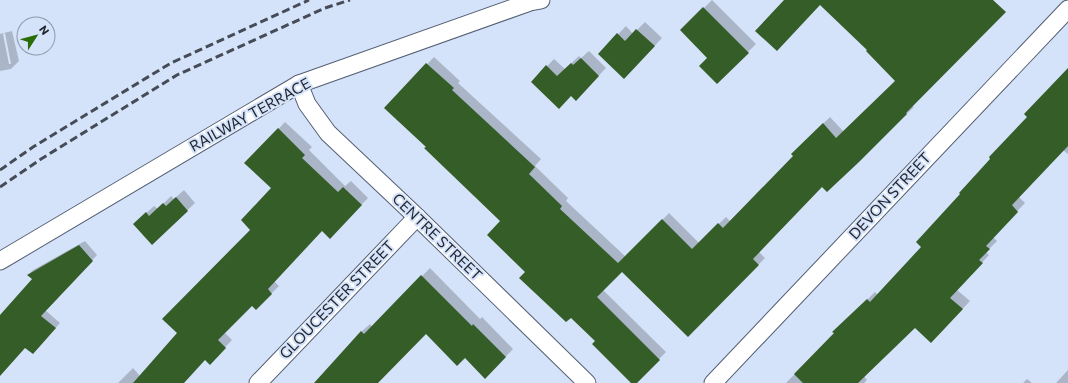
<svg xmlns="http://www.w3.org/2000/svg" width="1068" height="383" viewBox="0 0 1068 383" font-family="Commissioner,sans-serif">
  <rect width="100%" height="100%" fill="#d5e3fa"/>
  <!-- shadow -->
  <g fill="#0003" fill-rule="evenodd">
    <polygon points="712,0 756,44 717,83 709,58 682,30"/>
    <polygon points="817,0 981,0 912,106 914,107 858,161 822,186 759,252 765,258 688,336 622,271 603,290 666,352 636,383 632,383 596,341 527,272 502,221 427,147 385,108 434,57 460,81 458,83 541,159 535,166 568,198 566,201 626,257 669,213 699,243 726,217 730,221 794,156 792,154 830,117 844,132 897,81 868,50"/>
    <polygon points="645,22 662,38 632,70 599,54 626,26 633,34"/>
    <path d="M12,31L19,61L11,69L0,71V34ZM5,33L11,64H9L3,34Z"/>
    <polygon points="589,51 606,68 576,99 571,95 532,82 554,59 565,69 579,56 581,58"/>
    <polygon points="1068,70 1068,154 1063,150 1019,197 1025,203 993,237 997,241 986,252 989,255 957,290 970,301 939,334 915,326 864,376 867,380 864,383 786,383 835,333 834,332 875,292 878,295 922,247"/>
    <polygon points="285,122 312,147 309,150 345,186 351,181 368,198 330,237 322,230 274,281 279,286 256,309 252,305 225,333 232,340 210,363 205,359 171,383 118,383 133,368 140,376 178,333 252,230 272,188 246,163"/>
    <polygon points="184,190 195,203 152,244 142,217 154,206 158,209 171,196 174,199"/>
    <polygon points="85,241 97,255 45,310 60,323 38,348 26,346 0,375 0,316 33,279 28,275 33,270"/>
    <polygon points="430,268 480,319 482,317 513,349 485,378 465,357 426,332 376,383 325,383 320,378 362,331 370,324 372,327"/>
    <polygon points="1068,370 1068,383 1056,383"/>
    <polygon points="1027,379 1032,383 1023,383"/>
  </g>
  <!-- building -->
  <g fill="#355d28">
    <polygon points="784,0 993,0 1006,12 906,113 907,114 859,162 827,192 822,187 753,259 759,265 688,337 622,272 597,297 660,360 637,383 631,383 592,344 595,341 571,318 566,322 519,278 525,272 487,235 500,221 424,148 426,147 384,108 426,63 454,88 452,90 535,167 529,174 562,206 560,209 618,263 662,219 692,249 718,223 723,228 793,156 791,154 823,123 836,138 895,81 866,51 867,50 820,5 777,51 755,31"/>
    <polygon points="703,7 749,53 717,84 699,66 707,58 680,30"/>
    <polygon points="636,29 655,46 624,79 598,54 617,33 625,41"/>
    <polygon points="581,58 599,76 576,101 571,96 559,109 531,82 546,65 557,76 571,63 573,65"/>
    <polygon points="1068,68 1068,146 1012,205 1018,212 986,246 990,249 979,260 983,263 950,298 963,309 931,343 915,328 858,383 803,383 794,374 834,333 832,332 867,299 870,302 921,247 916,242 960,194 959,193 990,159 989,157 1027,117 1024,114"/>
    <polygon points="278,128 305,155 302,158 338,192 343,187 362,205 330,239 322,231 268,289 272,294 256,310 252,306 218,340 226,348 210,365 205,360 184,383 133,383 177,333 162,319 250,230 241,220 271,188 244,163"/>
    <polygon points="176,197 188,211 152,245 133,224 146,212 149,216 163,203 166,206"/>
    <polygon points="79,245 93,261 41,316 56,328 33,354 25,348 0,376 0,315 32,279 27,275"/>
    <polygon points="421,275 472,326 473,324 506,357 485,379 465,358 457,366 426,334 378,383 314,383 361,331 364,334"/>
  </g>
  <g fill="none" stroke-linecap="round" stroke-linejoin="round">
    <!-- minor casing -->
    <g stroke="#545f73" stroke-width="19">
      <g id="minor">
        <polyline points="299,84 307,104 328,133 417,217 587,383"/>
        <polyline points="0,261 299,84 530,2 541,0"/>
        <polyline points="258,383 417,217"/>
        <polyline points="713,383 1068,9"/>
      </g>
    </g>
    <!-- minor -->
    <use href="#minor" stroke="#fff" stroke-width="17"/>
    <!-- rail -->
    <g stroke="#454c57" stroke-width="3" stroke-dasharray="8 4" stroke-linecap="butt">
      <polyline points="0,170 33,147 171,63 309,0"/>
      <polyline points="0,187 41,159 177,75 325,8 350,0"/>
    </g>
  </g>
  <g text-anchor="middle" stroke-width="4" stroke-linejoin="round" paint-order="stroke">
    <!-- street labels -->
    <g font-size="15" fill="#232830" stroke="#d5e3fa">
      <text transform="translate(250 115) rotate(-29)" y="5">RAILWAY TERRACE</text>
      <text transform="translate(890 196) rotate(-47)" y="5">DEVON STREET</text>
      <text transform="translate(437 237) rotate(44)" y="5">CENTRE STREET</text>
      <text transform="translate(337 300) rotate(-46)" y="5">GLOUCESTER STREET</text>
    </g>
  </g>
  <!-- north arrow -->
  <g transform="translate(36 36) rotate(54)"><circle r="19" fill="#d5e3fa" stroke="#8e98a9"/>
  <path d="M0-3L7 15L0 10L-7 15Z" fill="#296d06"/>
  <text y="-6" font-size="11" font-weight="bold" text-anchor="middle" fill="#232830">N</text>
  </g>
</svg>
